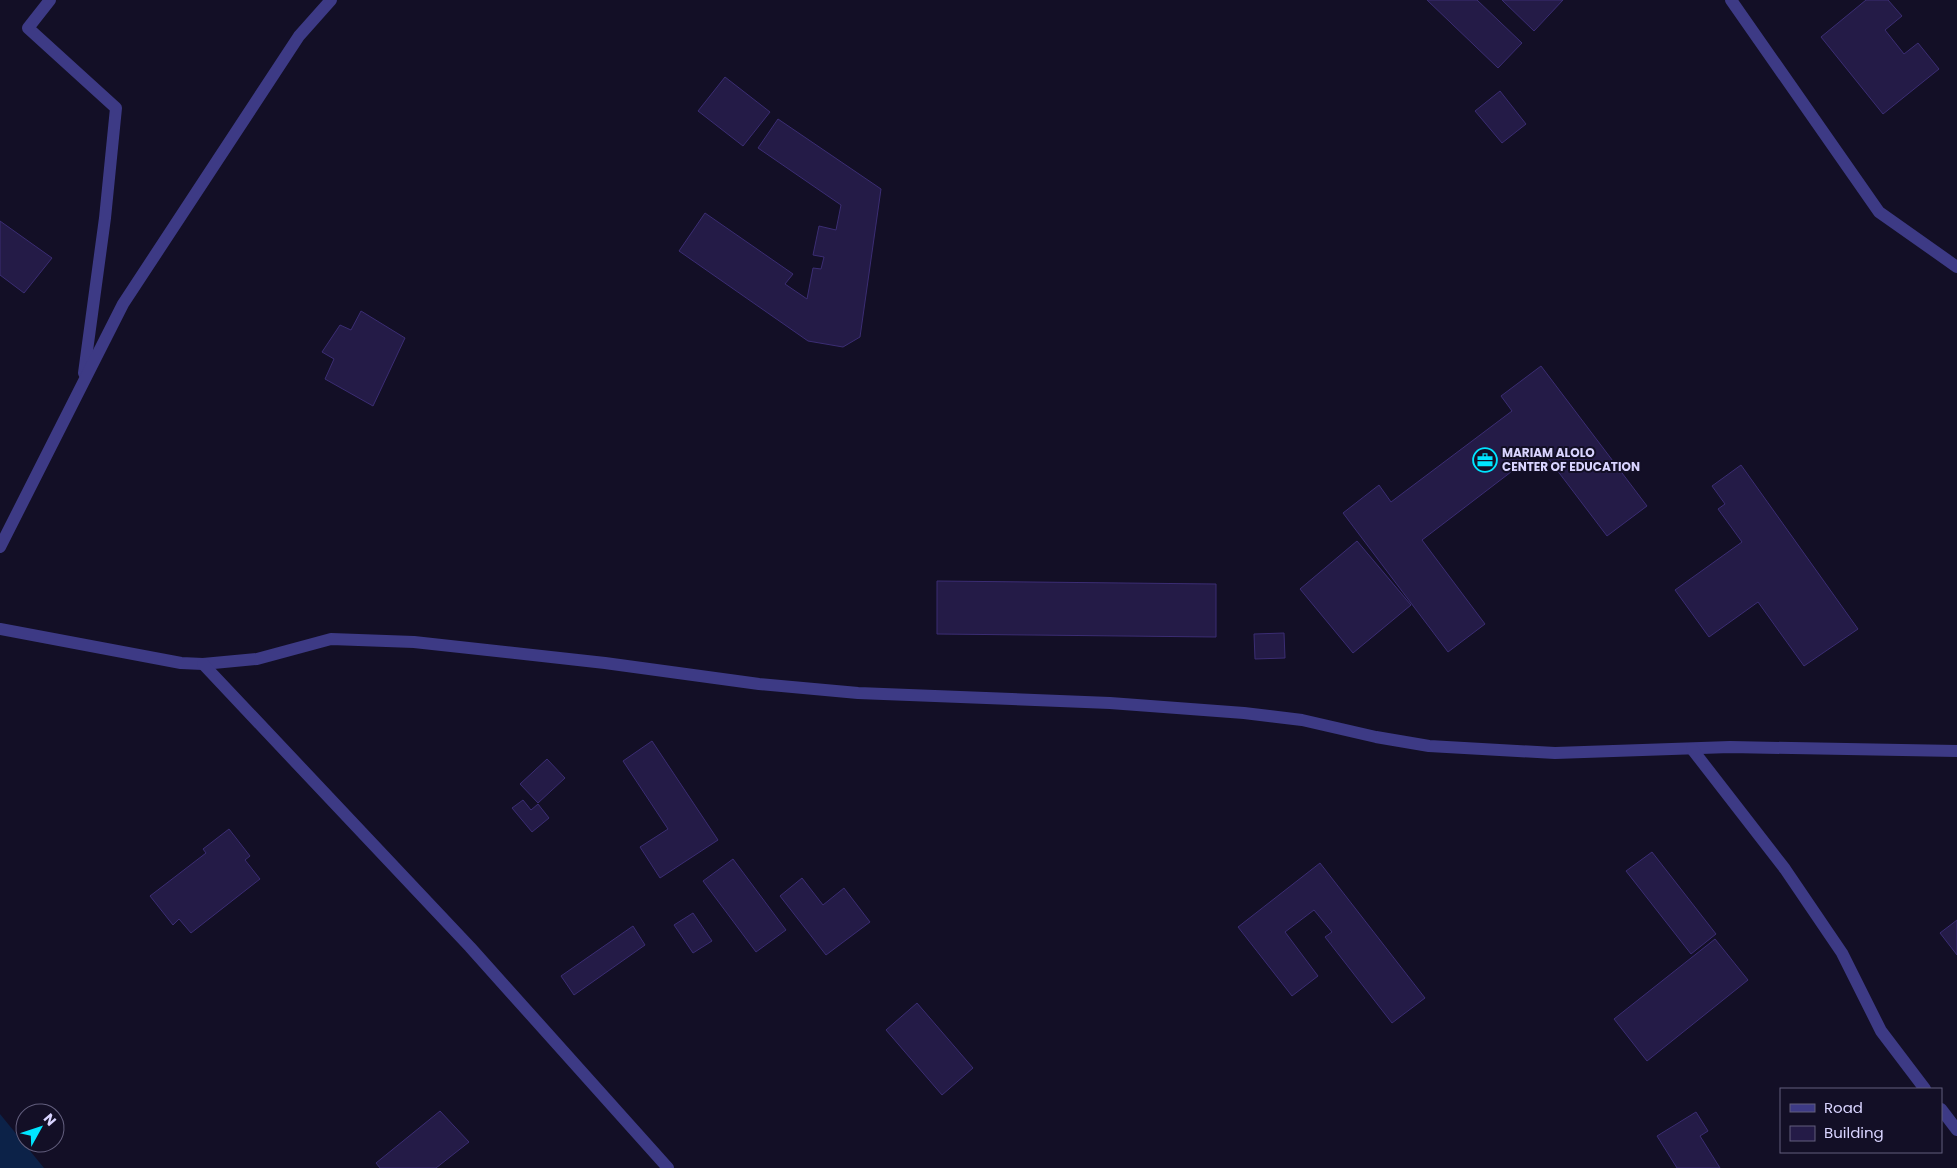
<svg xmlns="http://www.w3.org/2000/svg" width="1957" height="1168" viewBox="0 0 1957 1168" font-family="Poppins,sans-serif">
  <rect width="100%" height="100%" fill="#130f26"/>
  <!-- water -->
  <polygon fill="#0c2248" points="0,1114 44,1168 0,1168"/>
  <!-- building -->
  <g fill="#241b47" stroke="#3b2d73">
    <polygon points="1427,0 1477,0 1522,43 1498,68"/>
    <polygon points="1502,0 1563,0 1534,31"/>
    <polygon points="1866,0 1888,0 1902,16 1885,30 1904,54 1918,43 1939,69 1883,114 1821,37"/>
    <polygon points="725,77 770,112 743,146 698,111"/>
    <polygon points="1500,91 1526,124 1502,143 1475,111"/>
    <polygon points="778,119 881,189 860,337 843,347 808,341 679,251 705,213 793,274 785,284 807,299 813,268 821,269 824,257 813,255 819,226 836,230 841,205 758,148"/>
    <polygon points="0,221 52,258 24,293 0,275"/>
    <polygon points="361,311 405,338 373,406 325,379 334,359 322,352 340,325 351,330"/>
    <polygon points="1541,366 1647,506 1607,536 1541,449 1422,540 1485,624 1448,652 1343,513 1379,485 1391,502 1512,411 1501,396"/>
    <polygon points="1741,465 1858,629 1804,666 1758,602 1709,637 1675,590 1742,542 1718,509 1725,504 1712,486"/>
    <polygon points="1357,541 1411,605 1353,653 1300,589"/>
    <polygon points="937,581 1216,584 1216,637 937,634"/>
    <polygon points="1284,633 1285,658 1255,659 1254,634"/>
    <polygon points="652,741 718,840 660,878 640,847 668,829 623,761"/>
    <polygon points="547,759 565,778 538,803 520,784"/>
    <polygon points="523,800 531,810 538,804 549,818 532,832 512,808"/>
    <polygon points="229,829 250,856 245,860 260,879 191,933 179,919 173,925 150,896 206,853 203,849"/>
    <polygon points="1652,852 1716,934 1691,954 1626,871"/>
    <polygon points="733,859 786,930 756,952 703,881"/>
    <polygon points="1320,863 1425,998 1392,1023 1325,937 1332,932 1314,910 1285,932 1318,976 1292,996 1238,927"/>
    <polygon points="802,878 823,905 844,888 870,922 826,955 780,896"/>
    <polygon points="693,913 712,941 693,953 674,925"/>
    <polygon points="1957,920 1957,955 1940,933"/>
    <polygon points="633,926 645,945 574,995 561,976"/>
    <polygon points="1715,939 1748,980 1647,1061 1614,1019"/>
    <polygon points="917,1003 973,1068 942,1095 886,1030"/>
    <polygon points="440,1111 469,1142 436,1168 380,1168 376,1163"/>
    <polygon points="1696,1112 1708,1131 1700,1136 1720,1168 1677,1168 1657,1136"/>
  </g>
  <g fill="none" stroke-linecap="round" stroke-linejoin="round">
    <!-- minor -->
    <g stroke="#3d3a85" stroke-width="12">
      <polyline points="50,0 28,28 116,108 105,218 84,373"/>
      <polyline points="1731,0 1879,212 1957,267"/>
      <polyline points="0,547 123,304 299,36 331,0"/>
      <polyline points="0,629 181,663 203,664 257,659 331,639 414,642 605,663 759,684 858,693 1110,703 1244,713 1302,720 1376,737 1429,746 1555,753 1730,747 1957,751"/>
      <polyline points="203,664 470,947 668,1168"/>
      <polyline points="1692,749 1785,869 1842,953 1881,1031 1925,1089"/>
      <polyline points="1941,1109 1957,1130"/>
    </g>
  </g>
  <!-- icons -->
  <defs>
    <g id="office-ring" transform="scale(1.25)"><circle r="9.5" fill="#130f26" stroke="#00e5ff" stroke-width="1.5"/><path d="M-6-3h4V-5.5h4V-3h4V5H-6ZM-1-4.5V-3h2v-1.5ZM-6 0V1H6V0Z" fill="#00e5ff"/></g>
  </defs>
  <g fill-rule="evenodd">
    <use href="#office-ring" x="1485" y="460"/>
  </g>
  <g text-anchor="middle" stroke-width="4" stroke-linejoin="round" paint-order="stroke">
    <!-- poi labels -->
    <g font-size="12" font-weight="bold" fill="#d9d4ff" stroke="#130f26" text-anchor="start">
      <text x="1502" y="457">MARIAM ALOLO<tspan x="1502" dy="14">CENTER OF EDUCATION</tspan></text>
    </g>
  </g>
  <!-- legend -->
  <rect x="1780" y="1088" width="162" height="65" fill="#130f26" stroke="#625e7d"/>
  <rect x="1790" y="1104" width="25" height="8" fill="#3d3a85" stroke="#625e7d"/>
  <text x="1824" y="1113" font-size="15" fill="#d9d4ff">Road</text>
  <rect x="1790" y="1126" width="25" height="15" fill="#241b47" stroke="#625e7d"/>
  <text x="1824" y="1138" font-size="15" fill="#d9d4ff">Building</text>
  <!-- north arrow -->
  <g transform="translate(40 1128) rotate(50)"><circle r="24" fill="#130f26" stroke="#625e7d"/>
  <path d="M0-4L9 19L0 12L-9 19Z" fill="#00e5ff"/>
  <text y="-8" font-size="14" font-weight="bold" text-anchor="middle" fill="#d9d4ff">N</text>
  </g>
</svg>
